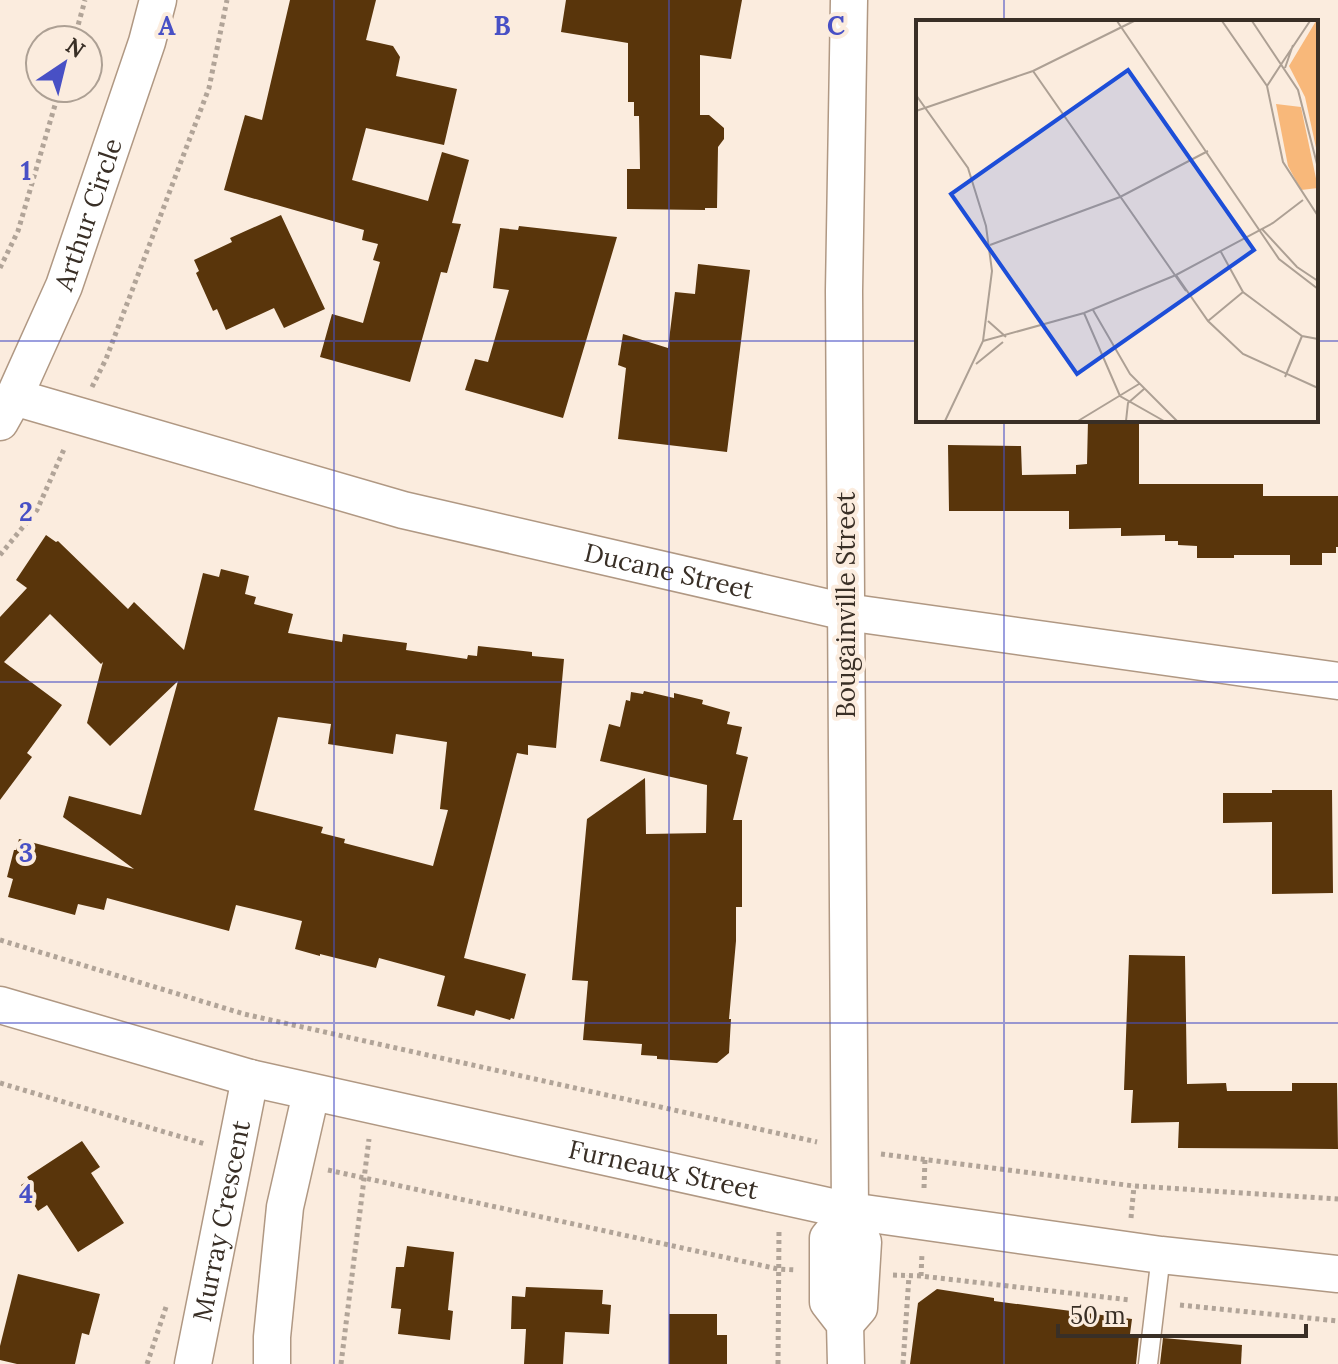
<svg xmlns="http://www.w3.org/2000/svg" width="1338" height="1364" viewBox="0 0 1338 1364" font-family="Lora,serif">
  <rect width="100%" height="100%" fill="#fbecde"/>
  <!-- building -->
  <g fill="#59350b" fill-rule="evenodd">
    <polygon points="290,0 376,0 366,40 393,46 400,57 396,76 457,89 444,145 366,128 352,180 428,201 442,152 469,160 452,223 461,224 447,273 441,272 410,382 320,357 332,314 363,323 380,262 373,260 378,244 362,240 364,230 224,190 245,115 262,120"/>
    <polygon points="566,0 742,0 731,59 700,55 700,115 709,115 724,128 724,139 718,147 717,208 705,208 705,210 627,209 627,169 640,169 639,116 634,116 634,102 628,102 628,43 561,32"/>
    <polygon points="281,215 325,309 284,328 274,308 226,330 217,309 213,311 196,273 199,271 194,260 232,242 230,238"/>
    <polygon points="519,226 617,237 563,418 465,390 475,359 488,362 509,290 493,288 500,228 518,230"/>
    <polygon points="698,264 750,270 727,452 618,439 626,368 618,365 623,334 668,348 675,292 695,294"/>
    <polygon points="1088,420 1139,420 1139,484 1263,484 1263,496 1338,496 1338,547 1336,547 1336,553 1322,553 1322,565 1290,565 1290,555 1234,555 1234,558 1197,558 1197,546 1178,545 1178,541 1165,541 1165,535 1121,536 1121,528 1069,529 1069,511 949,511 948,445 1021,446 1022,475 1076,474 1076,465 1087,464"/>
    <path d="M46,535L56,542L58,541L128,609L134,602L184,650L203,573L219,577L221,569L249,576L245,594L256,597L254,604L293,614L288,633L342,642L343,634L363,637L407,643L406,650L467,659L468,655L477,656L478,646L532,652V656L564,659L556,748L528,745V755L517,753L464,958L526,974L514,1019L511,1018L510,1020L476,1010L474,1016L437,1006L445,976L379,958L376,968L320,954V956L295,949L302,921L236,905L229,931L107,898L104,910L78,904L75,915L8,897L13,879L7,877L14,850H16L19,839L134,869L63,817L69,796L141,815L178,681L110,746L87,723L103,662L101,664L50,614L4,662L62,705L27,753L32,757L0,800V617L27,588L16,580ZM278,717L331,724L328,744L393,754L396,734L447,742L440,809L448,810L433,866L344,843L345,839L321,833L323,827L254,810Z"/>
    <polygon points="644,691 674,698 674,693 703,700 702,704 730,712 727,724 742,727 736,754 748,757 733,820 742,820 742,907 736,907 736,941 729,1019 731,1019 729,1053 717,1063 657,1059 657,1056 641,1055 642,1044 583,1040 588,981 572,980 587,819 645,778 646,834 706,833 707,785 600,761 609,724 620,727 626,700 630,701 631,692 643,694"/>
    <polygon points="1272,790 1332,790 1333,893 1272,894 1272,822 1223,823 1223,793 1272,793"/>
    <polygon points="1129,955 1185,956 1187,1084 1226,1083 1227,1091 1292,1091 1292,1083 1337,1083 1338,1149 1178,1148 1179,1122 1131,1123 1133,1090 1124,1090"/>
    <polygon points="82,1141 100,1167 91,1173 124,1223 78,1252 47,1205 38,1211 21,1185 29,1180 27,1177"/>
    <polygon points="407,1246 454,1252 448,1310 453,1311 450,1340 398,1334 401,1309 391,1308 396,1267 404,1267"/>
    <polygon points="18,1274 100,1294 89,1335 82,1333 75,1364 17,1364 0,1360 0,1346"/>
    <polygon points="526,1287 603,1290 602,1304 611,1305 609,1334 565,1332 563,1364 524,1364 526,1329 511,1329 512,1296 525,1297"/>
    <polygon points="937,1289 994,1298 994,1301 1132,1319 1130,1334 1139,1335 1136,1364 910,1364 918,1303"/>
    <polygon points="669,1314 717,1314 717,1335 727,1335 727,1364 669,1364"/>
    <polygon points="1163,1338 1242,1345 1241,1364 1160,1364"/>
  </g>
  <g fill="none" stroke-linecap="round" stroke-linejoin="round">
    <!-- lane casing -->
    <g stroke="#b09883" stroke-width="21">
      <polyline id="lane" points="1148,1364 1161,1255"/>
    </g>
    <!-- street casing -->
    <g stroke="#b09883" stroke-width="39">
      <g id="street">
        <path id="s1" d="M14,397L403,510L846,612L1338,681"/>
        <path id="s2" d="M0,422L14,397L64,286L147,42L158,0"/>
        <path id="s3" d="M0,1005L250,1078L850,1211L1161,1255L1338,1274"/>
        <polyline points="845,1324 859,1308 863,1242 850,1211 844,291 849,0"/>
        <path id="s4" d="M193,1364L250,1078"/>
        <polyline points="272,1364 272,1337 285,1207 311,1093"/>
        <polyline points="846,1364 845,1324 828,1302 828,1238 850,1211"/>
      </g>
    </g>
    <!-- path -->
    <g stroke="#b1a498" stroke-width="5" stroke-dasharray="4 4" stroke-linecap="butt">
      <polyline points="74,40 85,0"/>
      <polyline points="0,268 18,231 60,88"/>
      <polyline points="92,387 106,359 209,88 227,0"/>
      <polyline points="0,555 37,510 65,447"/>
      <polyline points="0,940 244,1014 817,1142"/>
      <polyline points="0,1083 205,1144"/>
      <polyline points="881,1154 1134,1186 1338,1199"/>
      <polyline points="328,1170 778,1269 796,1270"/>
      <polyline points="924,1188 925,1159"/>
      <polyline points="1131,1218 1134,1186"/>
      <polyline points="893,1275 921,1276 1130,1300"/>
      <polyline points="921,1276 922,1253"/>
      <polyline points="1180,1305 1338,1321"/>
      <polyline points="147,1364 167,1304"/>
      <polyline points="341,1364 369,1139"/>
      <polyline points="778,1364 779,1229"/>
      <polyline points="903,1364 909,1276"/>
    </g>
    <!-- lane -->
    <use href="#lane" stroke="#fff" stroke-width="18"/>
    <!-- street -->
    <use href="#street" stroke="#fff" stroke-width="36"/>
  </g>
  <!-- grid -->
  <path fill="none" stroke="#4850c5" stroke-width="2" stroke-opacity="0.55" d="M334,0V1364M669,0V1364M1004,0V22M0,341H918M1316,341H1338M1004,420V1364M0,682H1338M0,1023H1338"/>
  <g text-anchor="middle" stroke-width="8" stroke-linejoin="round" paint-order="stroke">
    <!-- street labels -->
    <g font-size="26" fill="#392f26" stroke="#fbecde">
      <text dy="9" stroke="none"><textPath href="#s2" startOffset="226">Arthur Circle</textPath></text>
      <text dy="9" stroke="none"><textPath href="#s1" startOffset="678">Ducane Street</textPath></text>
      <text transform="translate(846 605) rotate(-90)" y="9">Bougainville Street</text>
      <text dy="9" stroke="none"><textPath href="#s3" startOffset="684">Furneaux Street</textPath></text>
      <text dy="9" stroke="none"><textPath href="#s4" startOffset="146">Murray Crescent</textPath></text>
    </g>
  </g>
  <!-- overview -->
  <g transform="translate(916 20)">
    <rect width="402" height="402" fill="#fbecde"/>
    <path d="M400,1H402V137L389,77L373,46ZM360,84L385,87L402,168L385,170L372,146Z" fill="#f8b87a"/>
    <path fill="none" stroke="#ada094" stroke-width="2" d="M201,1L363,239L402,269M306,1L351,66L367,142L402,196M336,1L382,70L402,148M366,43L394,1M369,48L377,25M117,51L270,271M351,66L366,43M0,75L52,148L70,206L76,251L67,321L29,401M0,91L117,51L218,1M346,209L381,247L402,261M74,225L204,177L292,131M305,232L327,272L386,316L402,319M260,255L292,301L327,334L402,368M177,290L214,354L261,401M168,293L204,376L248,401M72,301L90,317M292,301L327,272M67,321L168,293L260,255L357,203L387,180M60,344L87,322M369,357L386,316M162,401L223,364M210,401L212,383L228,369"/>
    <path fill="#1d4ed8" fill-opacity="0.15" stroke="#1d4ed8" stroke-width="4" d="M212,50L338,230L161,354L35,174Z"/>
    <rect width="402" height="402" fill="none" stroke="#392f26" stroke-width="4"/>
  </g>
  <g font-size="26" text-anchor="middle" font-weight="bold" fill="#4850c5" stroke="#fbecde" stroke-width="8" stroke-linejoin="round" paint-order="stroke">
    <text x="167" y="35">A</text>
    <text x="502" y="35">B</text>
    <text x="836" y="35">C</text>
    <text x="26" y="180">1</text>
    <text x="26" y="521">2</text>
    <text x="26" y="862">3</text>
    <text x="26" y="1203">4</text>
  </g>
  <!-- north arrow -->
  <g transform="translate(64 64) rotate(35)"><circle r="38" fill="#fbecde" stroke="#ada094" stroke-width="2"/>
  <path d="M0-6L14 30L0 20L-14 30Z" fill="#4850c5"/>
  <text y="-12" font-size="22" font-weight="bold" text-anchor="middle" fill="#392f26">N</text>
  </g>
  <!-- scale -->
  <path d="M1058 1324v12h248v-12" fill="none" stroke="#392f26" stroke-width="4"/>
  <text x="1070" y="1324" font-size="24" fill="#392f26" stroke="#fbecde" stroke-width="6" paint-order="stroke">50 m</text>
</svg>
